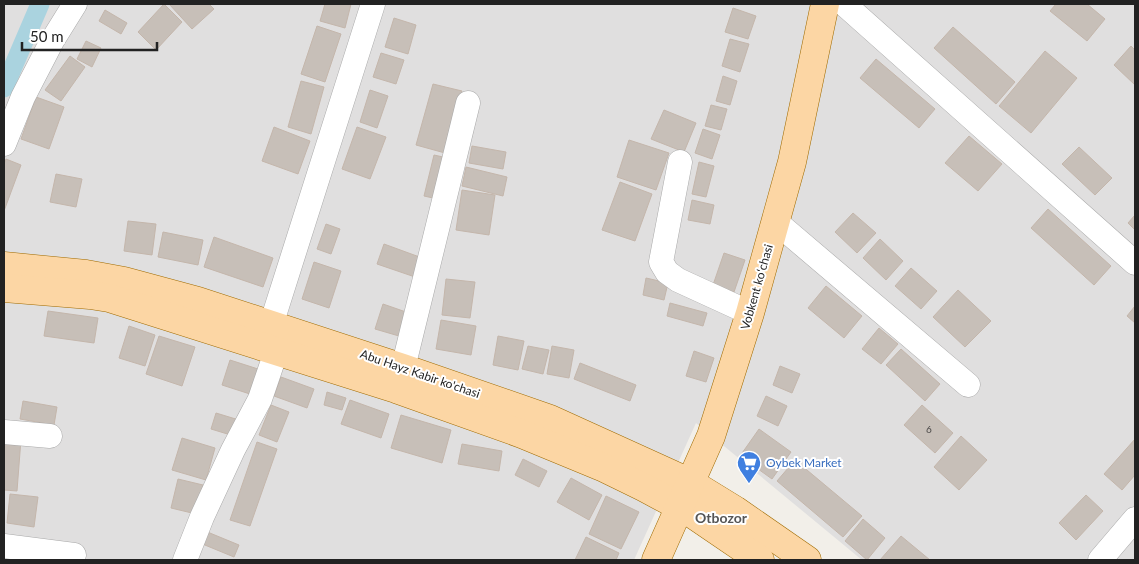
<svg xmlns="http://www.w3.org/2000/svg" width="1139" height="564" viewBox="0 0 1139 564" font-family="Lato,sans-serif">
  <rect width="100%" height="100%" fill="#f2efe9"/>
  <!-- residential -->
  <polygon fill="#e0dfdf" points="4,4 1135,4 1135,560 862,560 696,423 634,560 4,560"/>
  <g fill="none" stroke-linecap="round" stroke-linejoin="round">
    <!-- canal -->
    <polyline stroke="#aad3df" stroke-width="19" points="4,88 40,4"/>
  </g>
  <!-- building -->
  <g fill="#c7bfb8" stroke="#c4b6ab">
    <polygon points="164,4 182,22 156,50 138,32"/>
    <polygon points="169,4 209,4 214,9 192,29"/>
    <polygon points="325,4 351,4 345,28 320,21"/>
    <polygon points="1056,4 1087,4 1105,19 1087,41 1050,11"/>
    <polygon points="733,8 756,16 748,39 725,32"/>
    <polygon points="105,10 127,23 121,34 99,21"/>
    <polygon points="394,18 416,25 408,54 385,47"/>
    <polygon points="317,26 341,34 325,82 301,74"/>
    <polygon points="953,27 1015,82 996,104 934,48"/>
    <polygon points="730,39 749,44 740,72 722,66"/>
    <polygon points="86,41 101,48 92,67 77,59"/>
    <polygon points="1131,46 1135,50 1135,85 1114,65"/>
    <polygon points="1045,51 1077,78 1031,133 999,106"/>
    <polygon points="381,53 404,60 396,84 373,77"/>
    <polygon points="70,56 85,67 61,101 45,90"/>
    <polygon points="876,59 935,109 919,128 860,78"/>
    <polygon points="723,76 737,81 730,105 716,101"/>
    <polygon points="301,81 324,87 311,134 288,127"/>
    <polygon points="433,84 462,91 445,153 416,145"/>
    <polygon points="370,90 388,96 377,128 360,122"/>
    <polygon points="36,97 64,107 49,149 21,139"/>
    <polygon points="711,105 727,109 721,130 705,126"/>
    <polygon points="664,110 696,123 684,152 651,139"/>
    <polygon points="274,127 310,141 298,174 262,161"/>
    <polygon points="357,127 386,137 370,179 342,169"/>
    <polygon points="703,129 720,135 712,159 695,153"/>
    <polygon points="969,136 1002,164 978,191 945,163"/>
    <polygon points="629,140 669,153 656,190 617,177"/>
    <polygon points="472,146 506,152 503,169 469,163"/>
    <polygon points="1079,147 1112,178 1095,195 1062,164"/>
    <polygon points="434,155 443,157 433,198 424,196"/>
    <polygon points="6,159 21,165 4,211 4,164"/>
    <polygon points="699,162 714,166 706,197 692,194"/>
    <polygon points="466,167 507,177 503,196 462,186"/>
    <polygon points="56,174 82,179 76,207 50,202"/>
    <polygon points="620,182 652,194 635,241 602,230"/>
    <polygon points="462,190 495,195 489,235 456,230"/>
    <polygon points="692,200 714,205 710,224 688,220"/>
    <polygon points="1048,209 1111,266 1094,285 1031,228"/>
    <polygon points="853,213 876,233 857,253 835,232"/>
    <polygon points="1135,215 1135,230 1128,223"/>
    <polygon points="128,221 156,224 152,255 124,251"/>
    <polygon points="326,224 340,229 331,254 317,249"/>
    <polygon points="163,232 203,240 198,265 158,257"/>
    <polygon points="214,237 273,258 263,287 204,267"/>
    <polygon points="880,239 903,261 886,280 863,258"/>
    <polygon points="384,244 425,259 418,278 377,264"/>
    <polygon points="724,253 745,260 734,292 713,285"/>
    <polygon points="314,262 341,271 329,308 302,299"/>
    <polygon points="911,268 937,291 921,309 895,286"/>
    <polygon points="646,278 668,283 664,300 643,295"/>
    <polygon points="446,279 475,282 470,318 442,315"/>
    <polygon points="826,286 862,316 844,338 808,308"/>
    <polygon points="958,290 991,321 965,347 933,317"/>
    <polygon points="670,303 707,313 703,326 667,316"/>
    <polygon points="383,304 406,312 399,336 375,329"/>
    <polygon points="1135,306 1135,323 1127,316"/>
    <polygon points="48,311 98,318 94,343 44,336"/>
    <polygon points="441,320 476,326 471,355 436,349"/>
    <polygon points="129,326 155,335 145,366 119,358"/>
    <polygon points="879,328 898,344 881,364 862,349"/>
    <polygon points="159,336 195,347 182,386 146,374"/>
    <polygon points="498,336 524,341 518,370 493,365"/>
    <polygon points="528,346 549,350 543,374 522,369"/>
    <polygon points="552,346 574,350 569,378 547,374"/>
    <polygon points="901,349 940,384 925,401 886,365"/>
    <polygon points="694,351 714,358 706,382 686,376"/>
    <polygon points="230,360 258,369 250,394 222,385"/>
    <polygon points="580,363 636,385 630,401 574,379"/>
    <polygon points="780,366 800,374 792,393 773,385"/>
    <polygon points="281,377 314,389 307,408 274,396"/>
    <polygon points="327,392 346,398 342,410 324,405"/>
    <polygon points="766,396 787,406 778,426 757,416"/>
    <polygon points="350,400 389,414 381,438 341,424"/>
    <polygon points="23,401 57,407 54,425 20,419"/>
    <polygon points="271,405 289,412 277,442 259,435"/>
    <polygon points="922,405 953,433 935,453 904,425"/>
    <polygon points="216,413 239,420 234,436 211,429"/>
    <polygon points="401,415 451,430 442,463 391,448"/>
    <polygon points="759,429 791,452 772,479 740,456"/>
    <polygon points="961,436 987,460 959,490 934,467"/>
    <polygon points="4,438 21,439 17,491 4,490"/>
    <polygon points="182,438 215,448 206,480 172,470"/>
    <polygon points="1135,439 1135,475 1122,490 1104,474"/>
    <polygon points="257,442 277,449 250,526 230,520"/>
    <polygon points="462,444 502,451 499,471 458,464"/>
    <polygon points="523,459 547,471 539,487 515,475"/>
    <polygon points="795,460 862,516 843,537 777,481"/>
    <polygon points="571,478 602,495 589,520 557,502"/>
    <polygon points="178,479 203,485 196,514 171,508"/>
    <polygon points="10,494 38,497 34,527 7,523"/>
    <polygon points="1086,495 1103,511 1076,540 1059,523"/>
    <polygon points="606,496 639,512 621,549 589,534"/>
    <polygon points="863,519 885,538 867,560 845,541"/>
    <polygon points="205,531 239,545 234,557 200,543"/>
    <polygon points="901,536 930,560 880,560"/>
    <polygon points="586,537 619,553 616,560 575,560"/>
  </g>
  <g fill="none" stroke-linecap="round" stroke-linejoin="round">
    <!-- minor casing -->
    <g stroke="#a9a9a9" stroke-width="25">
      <g id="minor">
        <polyline points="844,4 1135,263"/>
        <polyline points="4,144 23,97 52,41 75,4"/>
        <polyline points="680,162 661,262 667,272 678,280 750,313"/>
        <polyline points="776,222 968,385"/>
        <polyline points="271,325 373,4"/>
        <polyline points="403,368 468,103"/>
        <polyline points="4,432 50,436"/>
        <polyline points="4,546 74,555"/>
        <polyline points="185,560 202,517 233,450 260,399 276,352"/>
        <polyline points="1100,560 1135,519"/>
      </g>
    </g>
    <!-- major casing -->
    <g stroke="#a06b00" stroke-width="29">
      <g id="major">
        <polyline points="4,266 86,274 124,281 198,301 403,368 550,419 691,483 735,510 807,560"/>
        <polyline points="4,288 90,295 109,298 396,389 522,434 602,467 643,487 688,511 760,560"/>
        <polyline points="656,560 711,436 750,313 792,162 825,4"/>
      </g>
    </g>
    <!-- minor -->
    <use href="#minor" stroke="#fff" stroke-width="24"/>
    <!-- major -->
    <use href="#major" stroke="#fcd6a4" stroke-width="28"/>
  </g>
  <!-- icons -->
  <defs>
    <g id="supermarket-pin" transform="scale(1.25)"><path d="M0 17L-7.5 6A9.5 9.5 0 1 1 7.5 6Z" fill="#3f7fe0" stroke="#fff"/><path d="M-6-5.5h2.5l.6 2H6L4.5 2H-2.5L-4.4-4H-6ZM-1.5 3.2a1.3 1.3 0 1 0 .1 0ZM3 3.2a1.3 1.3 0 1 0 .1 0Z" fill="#fff"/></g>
  </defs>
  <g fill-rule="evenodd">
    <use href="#supermarket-pin" x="749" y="463"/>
  </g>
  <g text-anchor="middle" stroke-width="4" stroke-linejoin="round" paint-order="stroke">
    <!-- number labels -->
    <g font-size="10" fill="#4b4948">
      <text x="929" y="433">6</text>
    </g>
    <!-- street labels -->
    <g font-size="12" fill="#222" stroke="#fff">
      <text transform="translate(757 287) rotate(-74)" y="4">Vobkent koʻchasi</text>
      <text transform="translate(420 374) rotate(19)" y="4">Abu Hayz Kabir ko'chasi</text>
    </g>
    <!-- shop labels -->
    <g font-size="12" fill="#366cbe" stroke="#fff" text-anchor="start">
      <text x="766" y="467">Oybek Market</text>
    </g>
    <!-- neighbourhood labels -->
    <g font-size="14" font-weight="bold" fill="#555" stroke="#fff">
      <text x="721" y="523">Otbozor</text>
    </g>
  </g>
  <!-- border -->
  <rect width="1139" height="564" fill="none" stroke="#222222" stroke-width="10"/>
  <!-- scale -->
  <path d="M22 42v8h135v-8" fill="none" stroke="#222222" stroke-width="2.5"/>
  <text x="30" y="42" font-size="15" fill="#222222" stroke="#ffffff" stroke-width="4" paint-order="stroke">50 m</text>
</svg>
